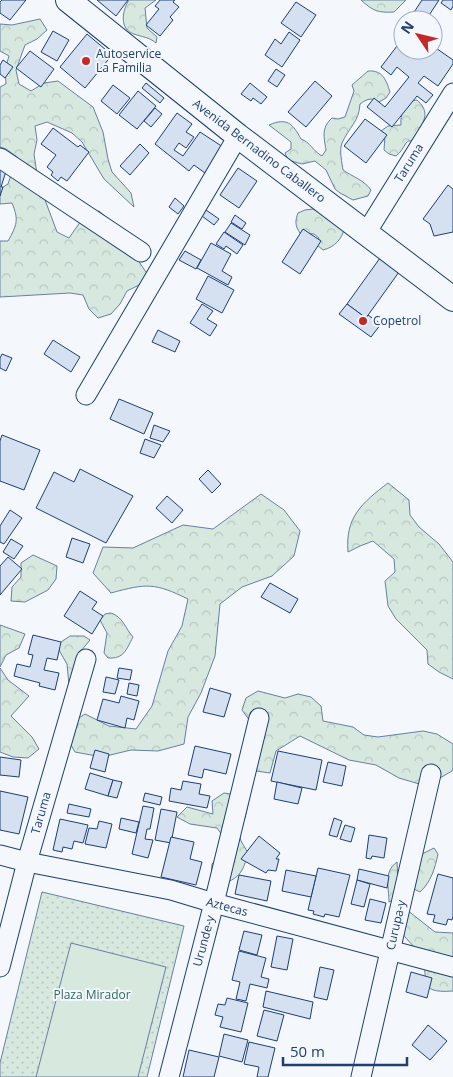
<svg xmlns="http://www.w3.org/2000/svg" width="453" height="1077" viewBox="0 0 453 1077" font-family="'Open Sans',sans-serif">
  <defs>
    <pattern id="green-dots" width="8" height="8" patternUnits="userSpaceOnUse" patternTransform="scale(1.25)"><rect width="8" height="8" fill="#d7e8df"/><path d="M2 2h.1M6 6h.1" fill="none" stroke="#b8c8c3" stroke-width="1.8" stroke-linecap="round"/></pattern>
    <pattern id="forest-crowns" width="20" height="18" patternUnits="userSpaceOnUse" patternTransform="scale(1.25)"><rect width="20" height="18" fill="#d7e8df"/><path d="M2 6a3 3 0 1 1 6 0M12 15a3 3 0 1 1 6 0" fill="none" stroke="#b8c8c3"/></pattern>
  </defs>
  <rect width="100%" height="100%" fill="#f4f7fb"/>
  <!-- green -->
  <polygon fill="url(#green-dots)" stroke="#687fa3" points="42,892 184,926 147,1077 0,1077 0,1063"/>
  <!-- forest -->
  <g fill="url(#forest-crowns)" stroke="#687fa3">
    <path d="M129,0H156L145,8L147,28L157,37L156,43C149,37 142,37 134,34C119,29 122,11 129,0Z"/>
    <path d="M361,0H406L394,12C378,13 373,11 361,0Z"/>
    <path d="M40,19L47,30L37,39L25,45L16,70L19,84L31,91L44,83L58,81L93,107L103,132L108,159L112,172L131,193L134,207L104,179L82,142L72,133L47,122L35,126L37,140L34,154L38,181L57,232L69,238L85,215L99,211L131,239L133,253L148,275L139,285L127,291L120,304L111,314L98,318L89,309L83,295L70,293L0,297V241H8C17,225 19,220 12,203L0,204V189L8,184L17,157L6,149L0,147V87L6,84L5,69L9,56L0,51V24L12,25Z"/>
    <path d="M368,71C383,70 386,80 390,92L386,98L379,102C371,97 367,99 360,104C359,122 349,127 342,143C339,150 342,163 343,170C353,177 364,180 371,190L368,196L353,200L340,193L335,189L326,170L315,161L302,164L288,160L285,153L291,149V142L269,125C287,117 293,124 301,139C310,142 313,151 322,156L326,150C324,137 321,128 332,118L338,119L345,117L354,91L352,85Z"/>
    <path d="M417,100C428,110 426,117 420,129C418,132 416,137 413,139C409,143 410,139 406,143C403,148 401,152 396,156L389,154L384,150L385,136L381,131L388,126L401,125C400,114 404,109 411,101Z"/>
    <path d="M313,209L345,227C342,239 335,247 323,250L317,245L319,238L314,234L300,233C295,226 295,221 298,213L305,210Z"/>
    <path d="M388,483L409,500L410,515L419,527L439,544L453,562V679L439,672L428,664L427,650L396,619L388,606L385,581L395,572L394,559L373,541L360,546L348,552C345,517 362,503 388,483Z"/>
    <path d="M261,494L284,510L300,531L294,556L272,576L242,587L220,604L215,656L201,693L188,717L184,744L158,751L131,750L102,757L75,752L62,729L85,714L109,726L136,729L152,706L168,651L182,626L188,599C155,583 147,583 111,593L93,573L103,547L133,548L183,525L213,529Z"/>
    <polygon points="33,555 57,566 56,579 48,590 25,602 11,601 12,587 21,577 21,563"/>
    <path d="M111,613C123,617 125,628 133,637C126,650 124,659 108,658L104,653L107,633L100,620L105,614Z"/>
    <polygon points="0,625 25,634 19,648 6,655 0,667"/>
    <polygon points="70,636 84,636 90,640 80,652 69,685 67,664 60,652 58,644"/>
    <polygon points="0,668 8,680 29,696 11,716 32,737 39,749 28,758 13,757 0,752"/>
    <polygon points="258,691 285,698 298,694 311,697 321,706 323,721 353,727 364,735 378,737 423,731 437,734 453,744 453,768 452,771 426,786 399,778 376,765 349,760 300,736 276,751 270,773 256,771 252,758 258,732 242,710 246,698"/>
    <path d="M224,793L237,795L248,804L245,818L238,830L241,841L248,853C243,871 241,877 223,884L211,878L212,864L222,853L225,839L217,828L190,824L177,817L187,807L213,814L212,801Z"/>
    <path d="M434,848L438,854C435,868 431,882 420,892L414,889L420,855Z"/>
    <path d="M397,862L398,881L396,899L389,902C389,887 383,872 397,862Z"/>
    <path d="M407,910L435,932L453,933V991C414,994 432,978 420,955C414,945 406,940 400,930Z"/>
  </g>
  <!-- pitch -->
  <polygon fill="#d7e8df" stroke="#687fa3" points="71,943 166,967 138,1077 36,1077"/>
  <!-- building -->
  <g fill="#d5e0f0" stroke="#1d3f73">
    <polygon points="2,0 26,0 10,20 0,13 0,2"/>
    <polygon points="97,0 128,0 116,16"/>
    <polygon points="160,0 175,0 173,2 179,7 170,17 173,20 160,36 146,25 159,9 155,6"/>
    <polygon points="422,0 439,0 426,20 409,20"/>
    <polygon points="443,0 453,0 453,6 451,10 441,3"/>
    <polygon points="296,2 316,15 301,37 281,23"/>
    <polygon points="53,31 69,40 57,61 41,52"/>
    <polygon points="289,32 300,40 282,67 265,55 275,39 281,44"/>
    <polygon points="87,34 112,55 85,88 60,67"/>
    <polygon points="397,46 407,54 410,50 433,50 433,46 453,60 453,64 438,86 424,76 418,83 433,95 426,103 417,96 392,127 367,107 374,98 385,107 409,77 397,67 391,75 381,67"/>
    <polygon points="30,51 54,69 41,87 16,68"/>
    <polygon points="3,60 13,67 5,78 0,74 0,65"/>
    <polygon points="276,69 285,75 277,87 268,81"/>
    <polygon points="315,81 332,96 306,127 288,112"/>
    <polygon points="146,83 164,98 160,103 142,88"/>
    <polygon points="250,83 267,97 261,104 253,98 251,101 241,94"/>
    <polygon points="113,85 130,98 117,114 101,101"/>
    <polygon points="138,91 156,106 137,129 119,115"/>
    <polygon points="155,108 162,114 151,127 144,121"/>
    <polygon points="177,113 192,124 186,132 194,137 186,148 179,143 174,150 183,156 200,132 223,147 205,173 194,165 189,171 155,144"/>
    <polygon points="365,119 387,135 366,163 344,146"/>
    <polygon points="53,128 78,147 80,145 89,152 67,181 61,177 58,181 51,175 53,172 47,167 56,155 41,144"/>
    <polygon points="140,144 149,153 130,175 120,166"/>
    <polygon points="0,163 8,165 1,187 3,187 0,196"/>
    <polygon points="238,168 257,181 239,208 220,195"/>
    <polygon points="448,185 453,189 453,232 434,236 430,224 423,219"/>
    <polygon points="175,198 184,206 178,214 169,207"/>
    <polygon points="206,210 219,219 214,225 202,216"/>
    <polygon points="235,215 246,223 242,229 231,222"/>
    <polygon points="231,223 250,235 245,245 225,232"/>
    <polygon points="303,229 321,241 300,274 282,262"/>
    <polygon points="224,232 243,245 237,254 226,246 224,249 216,244"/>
    <polygon points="211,243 231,254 222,271 232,277 228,285 197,268"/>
    <polygon points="185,251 201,260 196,269 179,260"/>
    <polygon points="380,258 399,272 366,318 347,304"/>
    <polygon points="208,276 234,290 222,313 196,299"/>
    <polygon points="202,304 213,311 207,319 217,325 210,336 190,323"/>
    <polygon points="347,304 366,318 368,315 381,324 371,337 339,314"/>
    <polygon points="158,330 180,341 175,352 152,342"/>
    <polygon points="53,340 80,357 71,372 44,354"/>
    <polygon points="2,354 12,358 6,371 0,368 0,358"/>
    <polygon points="119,399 153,413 144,434 110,419"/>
    <polygon points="154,425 170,431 163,442 150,438"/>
    <polygon points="2,435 40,450 24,490 0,481 0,441"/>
    <polygon points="145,439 161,445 154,458 140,453"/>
    <polygon points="80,469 133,496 106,543 36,508 54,472 74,482"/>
    <polygon points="208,470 221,484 212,493 199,479"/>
    <polygon points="167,496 183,510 172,523 156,508"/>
    <polygon points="10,510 22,518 4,544 0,542 0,526"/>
    <polygon points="72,538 90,544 83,563 66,557"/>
    <polygon points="11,539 23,546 14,559 3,552"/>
    <polygon points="8,557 22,569 0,595 0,566"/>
    <polygon points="270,583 298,599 290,613 261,597"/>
    <polygon points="80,591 97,602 92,609 103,616 92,634 64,616"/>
    <polygon points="33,635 61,642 57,660 47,658 44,670 59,673 55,690 39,686 40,683 14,676 17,664 30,667 33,655 28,654"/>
    <polygon points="119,668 132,670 130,680 117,678"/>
    <polygon points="106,677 119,680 115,694 103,692"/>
    <polygon points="129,683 139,685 137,696 127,694"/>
    <polygon points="210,688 231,694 224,717 203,712"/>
    <polygon points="121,696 139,701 134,720 127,718 125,728 97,720 103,699 119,703"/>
    <polygon points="195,746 231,754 226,774 204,769 202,778 188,775"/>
    <polygon points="95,750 109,754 105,772 90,768"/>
    <polygon points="278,751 322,760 316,790 271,781"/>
    <polygon points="0,757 21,760 19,777 0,775"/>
    <polygon points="328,762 346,766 342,786 323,782"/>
    <polygon points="90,773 113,780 108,796 85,789"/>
    <polygon points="113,780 122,782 117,798 108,796"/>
    <polygon points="183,781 201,784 199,794 210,796 207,808 169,801 171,788 181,790"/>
    <polygon points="277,782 302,788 298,804 274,799"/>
    <polygon points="0,791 28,797 19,834 0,830"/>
    <polygon points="145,793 162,797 160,805 143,801"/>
    <polygon points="69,804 91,809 89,817 67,813"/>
    <polygon points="143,806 154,808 150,829 147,829 145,839 153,840 148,858 132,854"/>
    <polygon points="161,809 177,812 171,843 155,840"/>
    <polygon points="121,818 139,822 136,833 119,829"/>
    <polygon points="334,818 342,821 337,837 329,835"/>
    <polygon points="60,819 88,825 83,843 74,841 72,849 63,847 62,852 53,850"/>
    <polygon points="99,821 112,824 106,848 85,844 89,828 97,829"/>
    <polygon points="345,825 355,828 351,842 340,839"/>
    <polygon points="369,835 387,838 384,858 372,856 371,859 366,858"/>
    <polygon points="259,836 280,853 276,859 279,859 276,871 268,870 266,873 241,859"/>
    <polygon points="171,837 194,842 190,859 202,862 196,885 161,877"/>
    <polygon points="318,868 350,875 339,917 325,914 324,917 313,914 314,911 308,910"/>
    <polygon points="359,869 389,876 387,888 357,880"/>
    <polygon points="286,870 316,876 311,897 282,891"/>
    <polygon points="438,874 453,878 453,916 452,920 448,919 446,925 433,922 435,915 427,914"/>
    <polygon points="239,875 271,881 267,901 235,894"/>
    <polygon points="357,880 370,884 364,907 351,904"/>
    <polygon points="370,899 386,903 381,923 365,920"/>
    <polygon points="244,931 262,935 257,955 239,950"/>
    <polygon points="277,936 293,939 287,970 271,967"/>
    <polygon points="239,951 266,958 261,977 269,979 267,988 250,984 246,1001 236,999 240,982 232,980"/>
    <polygon points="320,967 334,970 327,1000 314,997"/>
    <polygon points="411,972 432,978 427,998 406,992"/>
    <polygon points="266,991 313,1002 310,1019 263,1007"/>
    <polygon points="227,998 248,1003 241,1032 220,1027 223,1017 215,1015 218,1004 225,1005"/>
    <polygon points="264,1010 284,1015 277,1041 257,1036"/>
    <polygon points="428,1025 447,1041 430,1060 412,1045"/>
    <polygon points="224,1034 248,1040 242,1062 219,1056"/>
    <polygon points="249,1042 275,1048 268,1077 257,1077 259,1067 244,1064"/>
    <polygon points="189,1050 219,1057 214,1077 183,1077"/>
  </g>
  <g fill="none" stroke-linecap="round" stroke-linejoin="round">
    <!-- minor casing -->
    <g stroke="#1d3f73" stroke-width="21">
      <g id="minor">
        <polyline points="0,158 141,252"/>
        <polyline points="366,233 453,93"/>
        <polyline points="86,395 238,136"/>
        <polyline points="0,855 27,862 171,890 214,903 453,967"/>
        <polyline points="0,967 27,862 86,659"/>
        <polyline points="169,1077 214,903 259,718"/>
        <polyline points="361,1077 431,774"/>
      </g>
    </g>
    <!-- major casing -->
    <g stroke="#1d3f73" stroke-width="26">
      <polyline id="major" points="68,0 238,136 453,299"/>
    </g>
    <!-- minor -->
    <use href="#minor" stroke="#f4f7fb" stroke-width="19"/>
    <!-- major -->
    <use href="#major" stroke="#f4f7fb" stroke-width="24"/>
  </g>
  <!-- markers -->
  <g fill="#c62828" stroke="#f4f7fb" stroke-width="2">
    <circle cx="86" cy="61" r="5"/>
    <circle cx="363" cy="321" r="5"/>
  </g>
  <g text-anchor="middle" stroke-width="4" stroke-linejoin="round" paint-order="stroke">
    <!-- poi labels -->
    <g font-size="12" fill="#1d3f73" stroke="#f4f7fb" text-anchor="start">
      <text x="96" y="58">Autoservice<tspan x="96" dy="14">La Familia</tspan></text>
      <text x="373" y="325">Copetrol</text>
    </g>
    <!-- street labels -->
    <g font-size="12" fill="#1d3f73" stroke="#f4f7fb">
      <text transform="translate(259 151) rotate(37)" y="4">Avenida Bernadino Caballero</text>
      <text transform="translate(409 163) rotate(-58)" y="4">Taruma</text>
      <text transform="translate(41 813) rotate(-74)" y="4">Taruma</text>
      <text transform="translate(227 907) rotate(15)" y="4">Aztecas</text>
      <text transform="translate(396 925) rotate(-77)" y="4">Curupa-y</text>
      <text transform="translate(204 941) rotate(-75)" y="4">Urunde-y</text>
    </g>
    <!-- park labels -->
    <g font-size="12" fill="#2c6c60" stroke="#f4f7fb">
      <text x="92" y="999">Plaza Mirador</text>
    </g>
  </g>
  <!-- north arrow -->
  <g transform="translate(418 35) rotate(305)"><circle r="24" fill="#f4f7fb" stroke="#9eadc5"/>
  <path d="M0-4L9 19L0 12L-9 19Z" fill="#c62828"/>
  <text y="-8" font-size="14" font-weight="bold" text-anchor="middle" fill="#1d3f73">N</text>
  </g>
  <!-- scale -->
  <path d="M283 1057v8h124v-8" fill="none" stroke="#1d3f73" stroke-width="2.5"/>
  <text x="290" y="1057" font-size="15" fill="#1d3f73" stroke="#f4f7fb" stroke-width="4" paint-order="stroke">50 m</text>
</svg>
